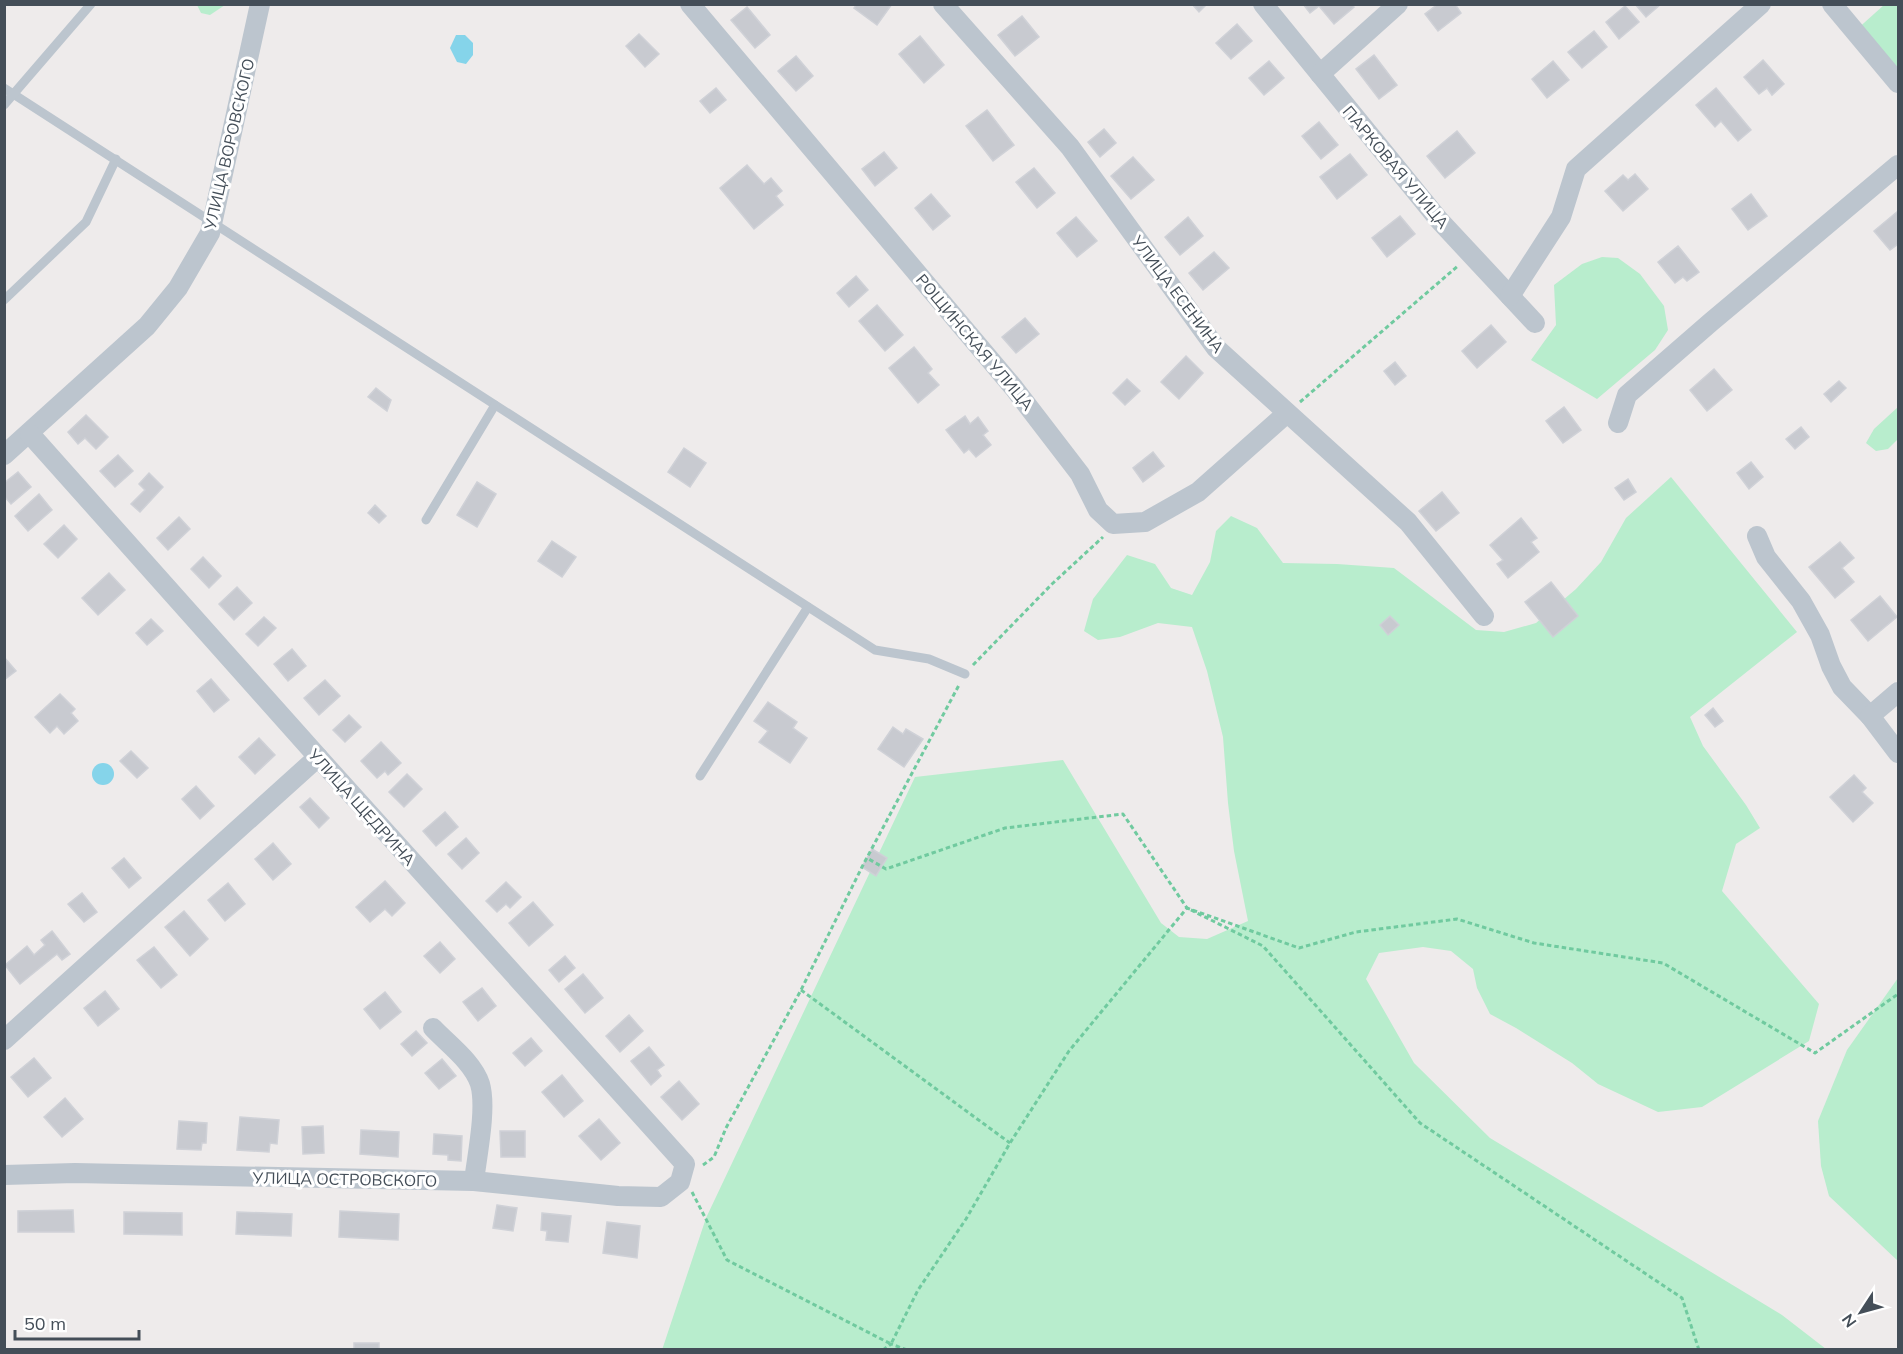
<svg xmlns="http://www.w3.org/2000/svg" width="1903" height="1354" viewBox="0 0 1903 1354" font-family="Mulish,sans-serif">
  <rect width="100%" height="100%" fill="#eeebeb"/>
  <!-- green -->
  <g fill="#b8edcd">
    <polygon points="197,5 225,5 210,15 201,13"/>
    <polygon points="1884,5 1898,5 1898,83 1855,31"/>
    <polygon points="1602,257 1618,258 1640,274 1664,306 1668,330 1655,350 1597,399 1531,360 1556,325 1554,285 1582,264"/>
    <polygon points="1898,407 1898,439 1888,449 1876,451 1866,443 1874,429"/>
    <polygon points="1671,477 1797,632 1690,717 1703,746 1746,805 1760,828 1736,844 1722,891 1819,1004 1809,1041 1702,1107 1658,1112 1598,1084 1572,1063 1516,1028 1490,1014 1477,988 1473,969 1451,951 1423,947 1379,953 1366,979 1414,1063 1490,1138 1782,1315 1826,1349 662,1350 706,1218 915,777 1063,760 1161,923 1179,937 1207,939 1248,921 1234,851 1228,803 1223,737 1207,671 1192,627 1158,623 1120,637 1098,640 1084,631 1093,599 1127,555 1155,564 1171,588 1192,595 1210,562 1216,531 1231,516 1257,528 1283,563 1337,564 1394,568 1476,630 1504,632 1536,623 1576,589 1601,562 1626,518"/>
    <polygon points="1898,978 1898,1261 1829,1196 1821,1166 1818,1121 1847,1050"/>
  </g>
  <!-- water -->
  <g fill="#85d4ea">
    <polygon points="456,35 465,35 473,43 473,55 466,64 457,62 450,48"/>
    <circle cx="103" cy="774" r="11"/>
  </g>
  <!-- building -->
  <g fill="#c8cad0" stroke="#cfd1d7" stroke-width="1.5">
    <polygon points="857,4 892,4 877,25 854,8"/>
    <polygon points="1192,4 1207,4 1199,12"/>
    <polygon points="1303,4 1352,4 1354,7 1334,24 1319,6 1310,13"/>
    <polygon points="1438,4 1455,4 1461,13 1438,31 1425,14"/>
    <polygon points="1635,4 1661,4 1646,17"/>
    <polygon points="1625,6 1639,22 1619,39 1606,22"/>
    <polygon points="747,7 770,35 755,48 731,20"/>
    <polygon points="1022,16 1039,37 1015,56 998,35"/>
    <polygon points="1237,24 1252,41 1231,59 1216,43"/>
    <polygon points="1594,31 1607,47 1582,68 1568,52"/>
    <polygon points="639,34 659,54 645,67 626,46"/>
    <polygon points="920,36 944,65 924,83 899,54"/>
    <polygon points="1374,55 1397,85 1379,99 1356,69"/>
    <polygon points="796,56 813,76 796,91 778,71"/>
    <polygon points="1763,60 1784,84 1772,95 1767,88 1759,94 1744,77"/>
    <polygon points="1269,61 1284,78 1264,95 1249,78"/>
    <polygon points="1553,61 1569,80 1547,98 1532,79"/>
    <polygon points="716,88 726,100 710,113 700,101"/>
    <polygon points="1716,88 1751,130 1738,141 1721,121 1715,127 1696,105"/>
    <polygon points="987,110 1014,145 993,161 966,126"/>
    <polygon points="1319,122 1338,145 1321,159 1302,136"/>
    <polygon points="1104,129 1116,143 1100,157 1088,142"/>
    <polygon points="1457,131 1475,153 1445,178 1427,156"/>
    <polygon points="884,152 897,168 875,186 862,169"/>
    <polygon points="1350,154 1367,175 1337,199 1320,177"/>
    <polygon points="1133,157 1154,180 1131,199 1111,176"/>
    <polygon points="747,165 764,184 771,178 782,191 776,196 783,205 754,229 720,188"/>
    <polygon points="1034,168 1055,193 1037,208 1016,182"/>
    <polygon points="1635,174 1648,189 1623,211 1605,191 1623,175 1628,180"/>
    <polygon points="931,194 950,216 933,230 915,208"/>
    <polygon points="1751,194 1767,216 1748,230 1732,209"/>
    <polygon points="1898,211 1898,244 1890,250 1874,231"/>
    <polygon points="1400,216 1415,234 1387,257 1372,238"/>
    <polygon points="1076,217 1097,241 1077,257 1057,233"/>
    <polygon points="1188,217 1203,236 1180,255 1165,237"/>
    <polygon points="1678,246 1699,272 1687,281 1683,277 1675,283 1658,262"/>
    <polygon points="1214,252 1229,268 1203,290 1189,273"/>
    <polygon points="856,276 868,290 849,307 837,293"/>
    <polygon points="877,305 903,335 885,351 859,321"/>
    <polygon points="1025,318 1039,334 1016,353 1002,337"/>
    <polygon points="1491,325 1506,342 1477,368 1462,351"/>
    <polygon points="914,347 932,369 928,373 939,385 918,403 889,368"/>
    <polygon points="1186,356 1203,373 1179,399 1161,382"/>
    <polygon points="1395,362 1406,376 1395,385 1384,371"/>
    <polygon points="1714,369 1732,390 1707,411 1690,390"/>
    <polygon points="1127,379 1140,391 1125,405 1113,393"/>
    <polygon points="1839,381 1846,388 1831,402 1824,394"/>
    <polygon points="376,388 391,400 387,411 368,397"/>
    <polygon points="1564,407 1581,430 1563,443 1546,421"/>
    <polygon points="86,415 108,437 96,449 85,438 78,444 68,432"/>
    <polygon points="965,416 970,424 978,417 988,431 983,435 991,445 976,457 969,449 964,453 946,430"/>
    <polygon points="1801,427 1809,437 1795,449 1786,439"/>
    <polygon points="684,448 706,463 690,487 668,472"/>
    <polygon points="1153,452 1164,466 1143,482 1133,468"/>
    <polygon points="118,455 133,471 115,487 100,471"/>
    <polygon points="1751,462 1763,477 1749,489 1737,473"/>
    <polygon points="18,472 31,487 11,504 4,496 4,483"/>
    <polygon points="149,473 163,487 140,512 131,504 145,490 139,484"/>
    <polygon points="1628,479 1636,492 1624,500 1615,488"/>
    <polygon points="477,482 496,494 477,527 457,515"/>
    <polygon points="1442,492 1459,513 1436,531 1419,511"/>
    <polygon points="39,494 52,510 28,531 15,516"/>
    <polygon points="375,505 386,516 379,523 368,513"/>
    <polygon points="179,517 190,529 168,550 157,538"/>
    <polygon points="1521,518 1537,538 1531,542 1539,552 1508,578 1497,564 1503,560 1490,545"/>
    <polygon points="64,525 77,539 58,558 44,544"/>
    <polygon points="552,541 576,557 562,577 538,561"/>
    <polygon points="1840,542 1854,558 1842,568 1854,582 1835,598 1809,567"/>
    <polygon points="203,557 221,576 209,588 191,569"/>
    <polygon points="109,573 125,590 98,615 82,598"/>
    <polygon points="1551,582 1578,616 1553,637 1525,602"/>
    <polygon points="237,587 252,603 234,620 219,604"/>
    <polygon points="1880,596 1897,617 1868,641 1851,620"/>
    <polygon points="1390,616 1399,625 1388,635 1380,625"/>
    <polygon points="264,617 276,628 258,646 246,634"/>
    <polygon points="151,619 163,631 147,645 136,633"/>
    <polygon points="292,649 306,666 288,681 274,664"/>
    <polygon points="4,657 16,671 4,680"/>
    <polygon points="211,679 229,700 214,712 197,691"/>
    <polygon points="325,680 340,696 319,715 304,698"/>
    <polygon points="60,694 75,709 71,713 78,721 64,734 57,726 50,733 35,717"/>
    <polygon points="768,702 797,722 793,728 807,738 790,763 759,742 768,731 754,721"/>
    <polygon points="1713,708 1723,721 1715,727 1705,715"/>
    <polygon points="349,715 361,727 345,742 333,730"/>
    <polygon points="893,727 903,734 906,729 923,739 904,767 878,749"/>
    <polygon points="259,738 275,755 255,774 239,757"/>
    <polygon points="381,742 401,763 388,775 385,771 377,778 361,761"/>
    <polygon points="131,751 148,768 137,778 120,761"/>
    <polygon points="407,774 422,789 404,807 389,792"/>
    <polygon points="1854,775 1866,788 1862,792 1873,803 1853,822 1830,797"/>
    <polygon points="196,786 214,806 200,819 182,799"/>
    <polygon points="310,798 329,818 319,828 300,807"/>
    <polygon points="445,812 458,827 436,846 423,831"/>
    <polygon points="466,838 479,853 462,869 448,854"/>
    <polygon points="273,843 291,864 273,880 255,859"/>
    <polygon points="872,849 887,858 876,876 862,867"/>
    <polygon points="124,858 141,878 129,888 112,868"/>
    <polygon points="385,881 405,903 392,916 385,909 370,922 356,907"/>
    <polygon points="506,882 521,897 510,908 506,904 497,912 486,901"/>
    <polygon points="228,883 245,904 225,921 208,900"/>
    <polygon points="82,893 97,912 84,922 68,904"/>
    <polygon points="533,902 553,925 529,946 509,923"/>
    <polygon points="184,911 208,939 190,956 165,927"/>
    <polygon points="52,931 70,954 62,960 57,954 20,984 5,965 27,946 34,955 45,945 41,940"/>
    <polygon points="440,942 455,959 440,973 424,956"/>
    <polygon points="154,947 177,975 161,988 137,960"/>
    <polygon points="565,956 575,968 559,982 549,970"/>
    <polygon points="583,974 603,998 585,1013 565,989"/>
    <polygon points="482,988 496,1006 478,1021 463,1002"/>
    <polygon points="105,991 119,1009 98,1026 84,1008"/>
    <polygon points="385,992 401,1012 380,1029 364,1009"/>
    <polygon points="629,1015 643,1031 620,1052 606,1036"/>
    <polygon points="416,1031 427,1043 412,1056 401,1044"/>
    <polygon points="531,1038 542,1051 525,1066 513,1053"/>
    <polygon points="649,1047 664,1065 657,1070 661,1076 651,1085 631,1061"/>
    <polygon points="34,1058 51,1078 28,1097 11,1077"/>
    <polygon points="442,1059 456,1076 439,1089 425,1073"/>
    <polygon points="562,1075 583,1101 564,1117 542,1092"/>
    <polygon points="679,1081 699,1104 682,1120 661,1097"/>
    <polygon points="65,1098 83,1119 62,1137 44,1117"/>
    <polygon points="240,1117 279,1120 277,1144 270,1143 269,1152 237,1150"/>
    <polygon points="599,1119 620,1143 601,1160 579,1136"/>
    <polygon points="179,1121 207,1123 206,1143 202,1143 201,1150 177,1149"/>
    <polygon points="323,1126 324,1153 303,1154 302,1127"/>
    <polygon points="361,1130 399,1132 398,1157 360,1154"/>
    <polygon points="500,1131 525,1131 525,1157 501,1157"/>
    <polygon points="434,1134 462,1136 461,1161 448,1160 448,1155 433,1154"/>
    <polygon points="497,1205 517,1208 513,1231 493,1228"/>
    <polygon points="73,1210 74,1232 18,1232 18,1211"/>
    <polygon points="340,1211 399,1214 398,1240 339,1237"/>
    <polygon points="124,1212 182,1213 182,1235 124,1234"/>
    <polygon points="237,1212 292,1214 291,1236 236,1234"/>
    <polygon points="542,1213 571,1216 568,1242 546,1240 547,1231 541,1230"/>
    <polygon points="607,1222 640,1226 637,1258 603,1253"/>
    <rect x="354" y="1343" width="25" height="7"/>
  </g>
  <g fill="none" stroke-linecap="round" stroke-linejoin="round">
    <!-- path -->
    <g stroke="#70ca9f" stroke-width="3" stroke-dasharray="4.5 3" stroke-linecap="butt">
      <polyline points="1300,402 1459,265"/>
      <polyline points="973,665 1052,584 1103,537"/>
      <polyline points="801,990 1010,1143"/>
      <polyline points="703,1165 714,1157 726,1128 801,990 862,867 959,685"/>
      <polyline points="692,1192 727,1260 891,1344 918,1290 966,1219 1010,1143 1069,1051 1187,908 1123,814 1005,828 886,869 867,858"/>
      <polyline points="883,1350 891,1344 907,1350"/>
      <polyline points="1699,1350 1682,1298 1420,1123 1263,946 1187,908 1299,948 1356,932 1457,919 1534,943 1663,963 1815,1053 1898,994"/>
    </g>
    <!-- lane -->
    <g stroke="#bcc5ce" stroke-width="9">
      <polyline points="4,88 875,650 929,659 965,674"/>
      <polyline points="4,105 91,4"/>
      <polyline points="4,300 86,222 116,159"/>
      <polyline points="426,520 495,405"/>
      <polyline points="700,776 808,607"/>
    </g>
    <!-- street -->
    <g stroke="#bcc5ce" stroke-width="20">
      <polyline points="690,4 1014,388 1080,474 1098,510 1113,524 1145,522 1198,492 1287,413"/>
      <polyline points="943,4 1070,147 1216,348 1408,522 1484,616"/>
      <polyline points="1263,4 1439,220 1535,323"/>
      <polyline points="1832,4 1898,83"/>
      <polyline points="1320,74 1398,4"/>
      <polyline points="1510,296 1561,217 1576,169 1761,4"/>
      <polyline points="1618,423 1627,395 1711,322 1898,165"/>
      <polyline points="4,455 147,326 178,288 210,233 260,4"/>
      <polyline points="1757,536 1766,557 1801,601 1820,635 1831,666 1842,687 1870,716"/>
      <polyline points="1898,692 1870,716 1898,753"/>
      <path d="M433,1028C448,1044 473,1062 480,1084C487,1108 477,1156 474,1181"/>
      <polyline points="4,1040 318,757"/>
      <polyline points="4,1175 75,1173 474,1181 618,1196 661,1197 680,1182 685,1164 318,757 30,434"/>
    </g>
  </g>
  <g text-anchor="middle" stroke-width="6" stroke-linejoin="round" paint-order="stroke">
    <!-- street labels -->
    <g font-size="16" fill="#444e58" stroke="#fff">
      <text transform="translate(229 144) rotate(-77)" y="6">УЛИЦА ВОРОВСКОГО</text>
      <text transform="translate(1396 167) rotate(50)" y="6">ПАРКОВАЯ УЛИЦА</text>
      <text transform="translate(1178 294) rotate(53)" y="6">УЛИЦА ЕСЕНИНА</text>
      <text transform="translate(975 342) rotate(50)" y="6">РОЩИНСКАЯ УЛИЦА</text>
      <text transform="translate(362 807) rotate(48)" y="6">УЛИЦА ЩЕДРИНА</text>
      <text transform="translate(345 1179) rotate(1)" y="6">УЛИЦА ОСТРОВСКОГО</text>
    </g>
  </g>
  <!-- border -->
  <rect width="1903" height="1354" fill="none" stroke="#444e58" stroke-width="12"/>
  <!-- north arrow -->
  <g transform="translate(1861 1312) rotate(234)" stroke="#ffffff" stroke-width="4.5" paint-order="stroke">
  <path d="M0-4.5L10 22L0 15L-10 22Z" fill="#444e58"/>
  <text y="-9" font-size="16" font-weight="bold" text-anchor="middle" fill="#444e58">N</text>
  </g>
  <!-- scale -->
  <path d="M15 1330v9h124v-9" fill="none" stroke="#444e58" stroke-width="3"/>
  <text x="24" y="1330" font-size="18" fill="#444e58" stroke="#ffffff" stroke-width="4.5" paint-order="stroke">50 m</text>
</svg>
